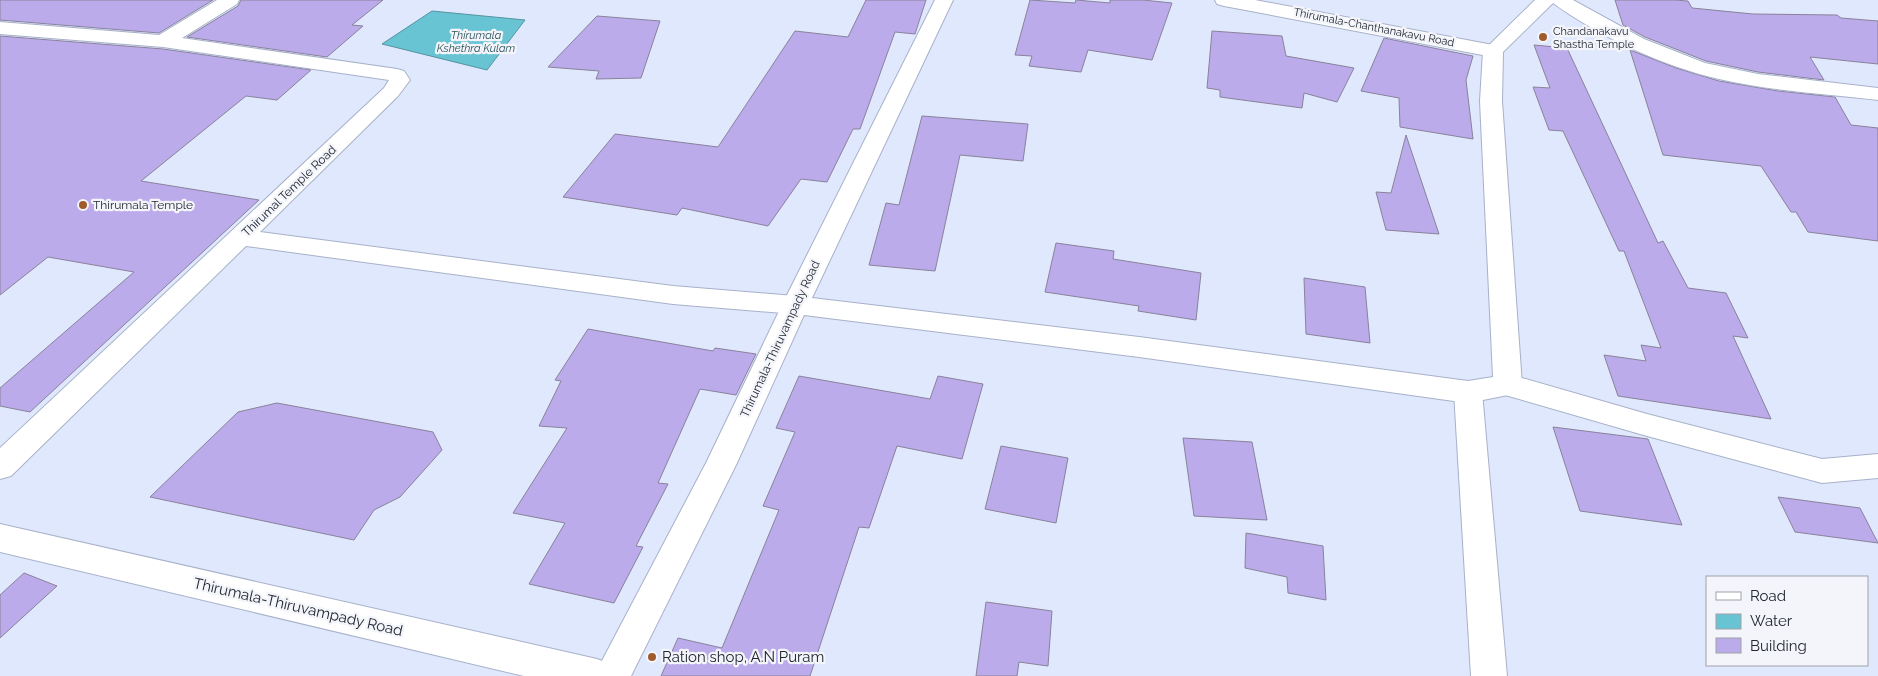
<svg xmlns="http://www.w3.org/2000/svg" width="1878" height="676" viewBox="0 0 1878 676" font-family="Raleway,sans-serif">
  <rect width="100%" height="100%" fill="#dfe8fc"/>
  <!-- water -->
  <polygon fill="#68c3d3" stroke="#5394a2" points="432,11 525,20 487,70 382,44"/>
  <!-- building -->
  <g fill="#bcabea" stroke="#89829b">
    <polygon points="0,0 213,0 159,33 0,20"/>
    <polygon points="241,0 383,0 352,25 363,26 327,57 187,37 238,6"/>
    <polygon points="866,0 926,0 915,34 895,32 860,129 853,129 827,182 801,179 768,226 682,208 677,215 563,197 615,134 718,147 795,31 848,37"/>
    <polygon points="1030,0 1075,3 1076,0 1110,3 1110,0 1143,0 1172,3 1152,60 1088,50 1081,72 1029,66 1032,56 1015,55"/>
    <polygon points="1615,0 1675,0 1688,1 1692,8 1753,14 1837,15 1841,18 1878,21 1878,64 1810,57 1824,80 1758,72 1706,61 1645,37 1623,25"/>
    <polygon points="597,16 660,21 641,78 596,79 599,71 548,67"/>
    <polygon points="1212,31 1282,36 1286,56 1354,68 1337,102 1304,93 1302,108 1220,97 1220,90 1207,88"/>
    <polygon points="0,36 163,49 311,70 277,100 246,96 141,181 259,200 30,412 0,406 0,388 134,272 48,257 0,295"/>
    <polygon points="1384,38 1473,56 1466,80 1473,139 1400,127 1399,98 1361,91"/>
    <polygon points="1534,45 1567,48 1658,243 1663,241 1688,288 1726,293 1748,338 1733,336 1771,419 1618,396 1604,355 1646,361 1641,345 1661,348 1624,251 1619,251 1563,131 1549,130 1533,87 1550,88"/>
    <polygon points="1630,50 1676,68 1719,81 1778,91 1835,97 1851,125 1878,128 1878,241 1808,232 1796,212 1791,212 1761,166 1663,155"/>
    <polygon points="922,116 1028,124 1023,161 960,155 935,271 869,265 886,203 899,205"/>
    <polygon points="1406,135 1439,234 1386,230 1376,192 1391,193"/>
    <polygon points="1056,243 1114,251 1113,259 1201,273 1196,320 1138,311 1139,306 1045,292"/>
    <polygon points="1304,278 1365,287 1370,343 1306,334"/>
    <polygon points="588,329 713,351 715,348 756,354 736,395 700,389 658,483 668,484 636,546 643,547 614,603 529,584 565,523 513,513 567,428 539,426 561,381 555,380"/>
    <polygon points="799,376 930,399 938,376 983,384 962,459 897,446 869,528 859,527 810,676 661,676 678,638 722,648 779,510 763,506 795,432 776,428"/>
    <polygon points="277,403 433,432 442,450 400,497 374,510 354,540 150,497 238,412"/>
    <polygon points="1553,427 1648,439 1682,525 1580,511"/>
    <polygon points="1183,438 1252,442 1267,520 1194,516"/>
    <polygon points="1001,446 1068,458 1056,523 985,509"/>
    <polygon points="1778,497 1860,508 1878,543 1795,532"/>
    <polygon points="1246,533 1323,546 1326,600 1288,593 1287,577 1245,568"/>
    <polygon points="24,573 57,586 0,638 0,595"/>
    <polygon points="986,602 1052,611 1048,666 1019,662 1017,676 976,676"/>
  </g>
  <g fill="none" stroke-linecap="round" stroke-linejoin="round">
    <!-- street casing -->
    <g stroke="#a7b1c9" stroke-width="2">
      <g id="street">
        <polygon points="217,0 239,0 237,4 182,38 397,69 404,71 410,80 398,96 260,232 673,286 795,296 804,299 808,305 804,311 795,314 673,304 246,246 11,476 0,479 0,448 384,88 389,80 163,47 0,34 0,22 159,35"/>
        <polygon points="1215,0 1255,0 1493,45 1500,47 1503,51 1500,55 1493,57 1224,6 1217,4"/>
        <polygon points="1508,374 1647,414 1822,459 1878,454 1878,478 1822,483 1647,436 1498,393 1494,385 1498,377"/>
        <polygon points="1468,381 1478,384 1482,392 1507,676 1471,676 1454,392 1458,384"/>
        <polygon points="0,524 597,659 610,664 615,676 524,676 0,552"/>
      </g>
    </g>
    <!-- secondary casing -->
    <g stroke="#a7b1c9" stroke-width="2">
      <path id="secondary" d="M935,0H953L812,298L1139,337L1468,381L1493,377L1480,101L1483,51L1535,0H1573L1644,39L1705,63L1758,74L1878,88V100C1825,94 1771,91 1719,79C1665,67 1598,36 1553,3L1503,52L1502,101L1522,385L1518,393L1468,403L1139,357L804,315L736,465L631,676H594L706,463L782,305Z"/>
    </g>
    <!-- street -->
    <use href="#street" fill="#fff" fill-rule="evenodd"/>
    <!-- secondary -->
    <use href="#secondary" fill="#fff" fill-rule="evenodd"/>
  </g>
  <!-- markers -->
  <g fill="#9f5b2d" stroke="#f3f5fa" stroke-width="2">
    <circle cx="1543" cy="37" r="5"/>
    <circle cx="83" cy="205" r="5"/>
    <circle cx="652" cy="657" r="5"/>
  </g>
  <g text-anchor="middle" stroke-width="4.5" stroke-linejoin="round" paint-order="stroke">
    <!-- far-street labels -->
    <g font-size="11" fill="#222630" stroke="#f3f5fa">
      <text transform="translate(1374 27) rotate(11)" y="4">Thirumala-Chanthanakavu Road</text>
    </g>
    <!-- far-poi labels -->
    <g font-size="11" fill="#222630" stroke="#f3f5fa" text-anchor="start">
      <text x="1553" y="35">Chandanakavu<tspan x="1553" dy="13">Shastha Temple</tspan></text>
    </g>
    <!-- far-water labels -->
    <g font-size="11" font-style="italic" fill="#275158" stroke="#f3f5fa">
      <text x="476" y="39">Thirumala<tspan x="476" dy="13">Kshethra Kulam</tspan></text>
    </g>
    <!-- street labels -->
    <g font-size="12" fill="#222630" stroke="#f3f5fa">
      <text transform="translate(289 191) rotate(-44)" y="4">Thirumal Temple Road</text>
      <text transform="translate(780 339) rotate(-65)" y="4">Thirumala-Thiruvampady Road</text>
    </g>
    <!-- poi labels -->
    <g font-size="12" fill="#222630" stroke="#f3f5fa" text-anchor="start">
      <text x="93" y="209">Thirumala Temple</text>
    </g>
    <!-- near-street labels -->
    <g font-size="15" fill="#222630" stroke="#f3f5fa">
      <text transform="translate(298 607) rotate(13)" y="5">Thirumala-Thiruvampady Road</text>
    </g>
    <!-- near-poi labels -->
    <g font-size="15" fill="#222630" stroke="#f3f5fa" text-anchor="start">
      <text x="662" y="662">Ration shop, A.N Puram</text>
    </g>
  </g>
  <!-- legend -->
  <rect x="1706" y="576" width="162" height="90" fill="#f3f5fa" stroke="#9fa2a9"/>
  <rect x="1716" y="592" width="25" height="8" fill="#ffffff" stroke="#9fa2a9"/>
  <text x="1750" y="601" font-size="15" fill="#222630">Road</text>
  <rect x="1716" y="614" width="25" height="15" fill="#68c3d3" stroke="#9fa2a9"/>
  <text x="1750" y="626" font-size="15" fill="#222630">Water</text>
  <rect x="1716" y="638" width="25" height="15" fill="#bcabea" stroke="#9fa2a9"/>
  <text x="1750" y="651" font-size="15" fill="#222630">Building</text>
</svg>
